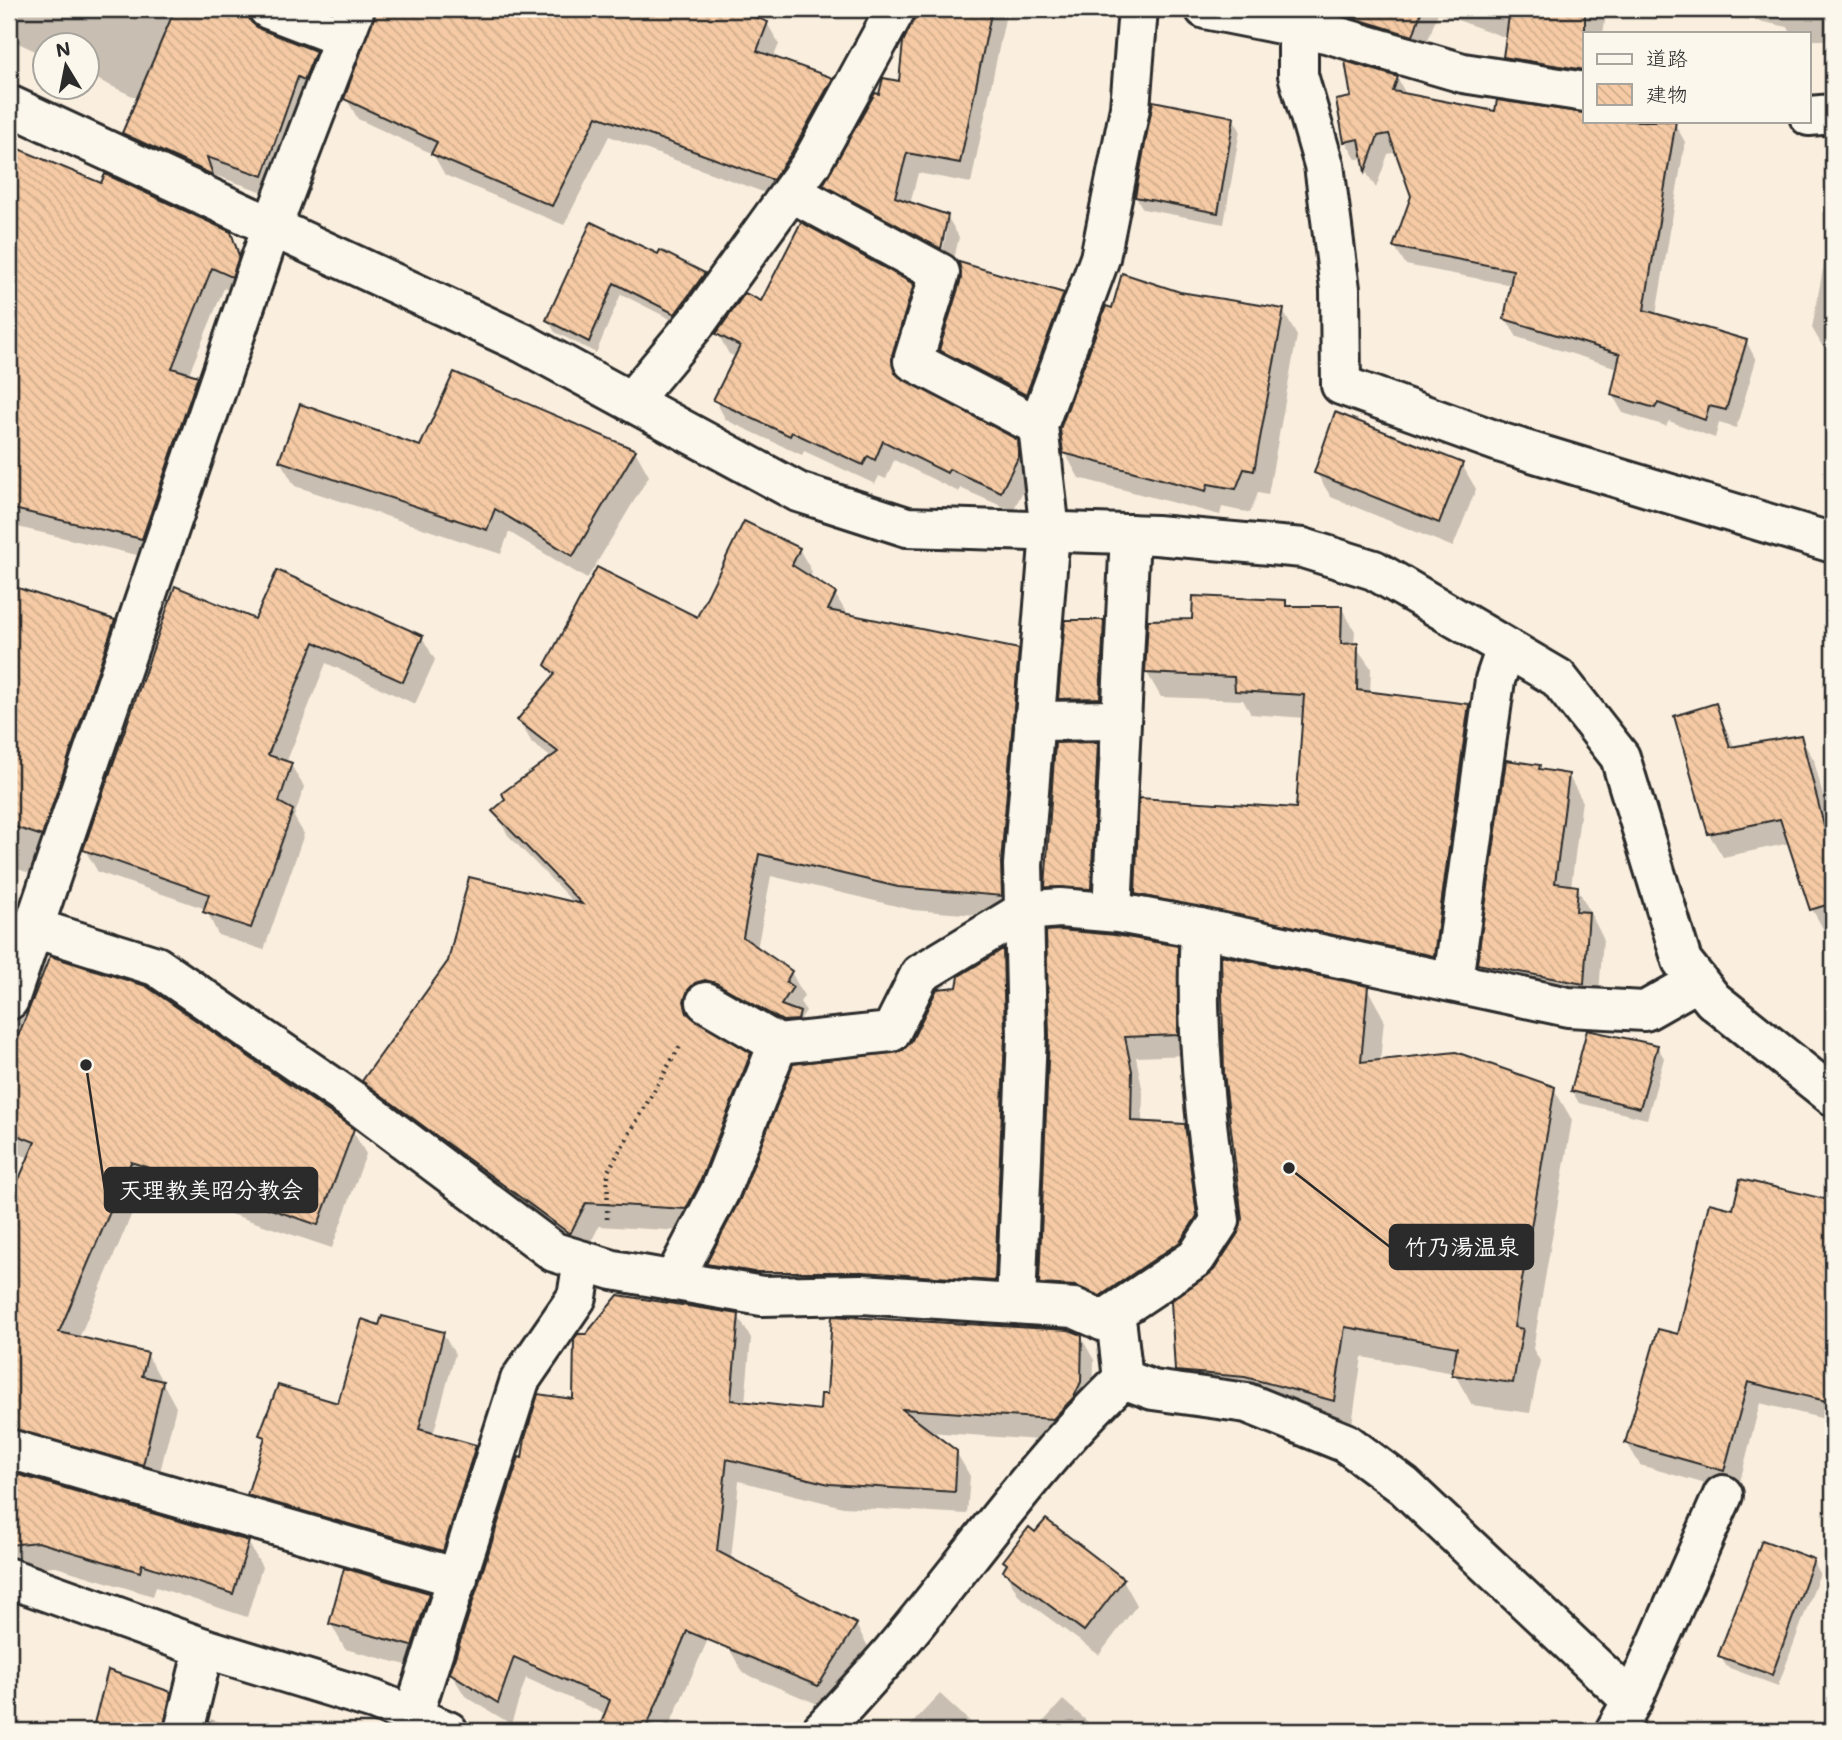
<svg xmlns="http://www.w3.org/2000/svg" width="1842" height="1740" viewBox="0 0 1842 1740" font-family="Mali,'Klee One',sans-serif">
  <defs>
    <pattern id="building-back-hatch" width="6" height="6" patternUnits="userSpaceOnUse" patternTransform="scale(1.75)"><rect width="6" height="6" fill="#f5caa4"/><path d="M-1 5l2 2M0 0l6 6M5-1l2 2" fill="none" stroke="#d2ae8d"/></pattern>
  </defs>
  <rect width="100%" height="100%" fill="#faeede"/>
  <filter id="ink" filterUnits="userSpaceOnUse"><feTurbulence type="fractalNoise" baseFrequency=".0143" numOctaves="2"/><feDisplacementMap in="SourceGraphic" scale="14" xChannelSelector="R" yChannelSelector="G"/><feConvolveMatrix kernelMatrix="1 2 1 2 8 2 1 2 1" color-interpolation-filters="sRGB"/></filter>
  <g filter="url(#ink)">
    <!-- shadow -->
    <g fill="#0003" fill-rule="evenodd">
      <polygon points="9,9 274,9 259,22 258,28 314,52 326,73 275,196 217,176 223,194 136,154 124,133 139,99 88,75 88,46 46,46 46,56 16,42 9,57"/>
      <polygon points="289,9 361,9 343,30"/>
      <polygon points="376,9 731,9 767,23 779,44 773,59 832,80 844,100 785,200 609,136 564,225 445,175 433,154 358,119 346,98 378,10"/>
      <path d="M920,9H1003L1006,14L971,183L918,173L910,204L947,216L959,237L952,268L837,205L825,185L880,97L901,83L905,42ZM943,230H947L941,258L938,257Z"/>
      <polygon points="1290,9 1607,9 1603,33 1585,33 1585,86 1515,75 1505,57 1507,38 1438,13 1423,53"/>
      <polygon points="1674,9 1833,9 1833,40 1809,40 1809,33 1791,33 1788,27 1724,14"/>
      <polygon points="1397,78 1407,96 1497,113 1585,121 1675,124 1685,142 1656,315 1746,341 1756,360 1736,428 1719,423 1715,438 1669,421 1666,426 1623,413 1612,394 1618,368 1517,337 1506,319 1512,285 1406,265 1395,247 1413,196 1397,152 1388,154 1376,188 1366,172 1364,158 1356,159 1345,141 1353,98"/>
      <polygon points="1233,118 1240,130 1224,224 1143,209 1136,197"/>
      <polygon points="9,157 230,233 242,255 243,296 224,288 188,376 196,379 208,400 154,559 9,525"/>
      <polygon points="1833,215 1833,349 1823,347 1812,328"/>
      <polygon points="660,252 704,275 711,286 682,325 621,294 596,353 555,332 548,320 659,256"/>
      <polygon points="913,285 924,305 903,380 1016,441 1028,462 1030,477 1013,511 960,488 959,492 894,460 886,479 879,476 875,484 804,451 802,455 726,420 715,400 736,357 729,354 718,334 762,304"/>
      <polygon points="1180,294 1283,311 1297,336 1268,495 1258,493 1250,513 1222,507 1220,515 1079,478 1065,453 1113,310"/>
      <polygon points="1062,295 1077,320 1040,419 956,375 941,350"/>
      <polygon points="421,448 635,451 649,476 587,579 509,532 501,554 295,486 280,461"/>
      <polygon points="1462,465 1476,489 1453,547 1331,497 1316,472"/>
      <polygon points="799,549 812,572 810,578 835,594 848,616 1017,650 1031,674 1014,918 913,910 771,876 757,949 791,972 804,996 800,1002 806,1011 801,1018 812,1037 700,1014 698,1022 749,1055 763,1078 699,1232 599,1226 584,1256 377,1104 364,1081 575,904 508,835 495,812 552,758 532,743 519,720 555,677 547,665 698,619"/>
      <polygon points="9,587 114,621 128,645 41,877 9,866"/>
      <polygon points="1285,602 1289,608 1341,607 1355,631 1354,644 1371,668 1370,694 1468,706 1482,730 1448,979 1151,918 1137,893 1298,810 1305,718 1251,714 1243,700 1161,697 1147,673 1194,620"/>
      <polygon points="256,621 422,637 435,660 415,704 326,663 286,763 291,765 304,787 294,817 304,834 264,950 218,935 206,909 98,872 85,850"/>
      <polygon points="1103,622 1117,646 1114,723 1074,723 1060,698"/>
      <polygon points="1715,705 1735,748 1800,737 1814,760 1833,837 1833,930 1825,932 1812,909 1790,843 1723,857 1709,834"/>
      <polygon points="1097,744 1111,769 1105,913 1061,912 1047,887"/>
      <polygon points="1539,766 1542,772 1568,775 1582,800 1571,887 1577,887 1603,938 1598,1008 1494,988 1479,963"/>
      <polygon points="9,919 23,943 9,993"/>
      <polygon points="1176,948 1188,969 1189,1055 1136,1057 1143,1093 1142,1123 1184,1126 1196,1147 1208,1238 1113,1316 1052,1304 1040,1283 1051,1036"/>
      <polygon points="1002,952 1016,974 1008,1304 722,1287 708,1264 959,988"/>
      <polygon points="48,957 146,987 352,1130 366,1154 332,1248 144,1185 79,1338 147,1354 176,1407 156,1488 9,1457 9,1207 30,1158 9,1150 9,1023 25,1017"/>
      <polygon points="1367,988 1384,1019 1380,1062 1554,1089 1572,1120 1533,1349 1540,1361 1530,1413 1472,1405 1454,1373 1362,1357 1351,1431 1195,1401 1177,1370 1215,1272 1240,1234"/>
      <polygon points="1657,1046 1664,1058 1647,1119 1579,1103 1572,1091"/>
      <polygon points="1742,1181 1833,1203 1833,1421 1760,1403 1737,1493 1640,1465 1627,1443 1679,1336 1734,1211"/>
      <polygon points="738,1316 751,1338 745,1403 822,1412 1081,1337 1094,1360 1093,1406 1066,1442 929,1432 956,1452 970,1476 967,1514 843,1507 739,1481 730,1569 735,1579 667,1731 607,1731 603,1724 607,1715 526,1678 511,1724 465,1696 451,1673 524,1460 574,1401"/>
      <polygon points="380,1327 443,1334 455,1354 433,1435 475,1446 487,1467 454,1570 261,1515 249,1494 265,1442 261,1435 339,1405"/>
      <polygon points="9,1473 248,1542 262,1567 247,1617 156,1587 153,1596 53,1566 9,1571"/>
      <polygon points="1005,1561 1123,1580 1137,1605 1099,1655 1019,1596 1005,1571 1008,1566"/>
      <polygon points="1813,1561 1820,1573 1778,1686 1727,1667 1720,1655"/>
      <polygon points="428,1594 442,1619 426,1670 345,1649 331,1624"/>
      <polygon points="856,1625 870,1650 832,1710 743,1673 729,1648"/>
      <polygon points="109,1672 170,1693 184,1718 181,1731 93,1731"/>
      <polygon points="940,1694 980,1731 905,1731"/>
      <polygon points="1063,1700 1098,1731 1035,1731"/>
      <polygon points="211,1719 246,1731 207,1731"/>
      <polygon points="315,1726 333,1731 313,1731"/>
    </g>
    <!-- building -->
    <g fill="url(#building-back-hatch)" stroke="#2b2b2b" stroke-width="2">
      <polygon points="175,9 247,9 251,22 260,29 316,51 304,80 298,77 263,176 207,157 213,175 122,133"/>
      <polygon points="376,9 735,9 768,22 757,51 833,78 792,152 773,180 597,116 552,206 431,154 437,142 344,99"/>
      <polygon points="918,9 992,9 960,163 907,153 895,197 948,215 941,249 823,185 875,93 879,94 883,78 899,81 903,42"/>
      <polygon points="1336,9 1422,9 1413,36 1337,13"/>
      <polygon points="1510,9 1585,9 1585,70 1503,57"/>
      <polygon points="1345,61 1398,77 1393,91 1495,111 1497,100 1585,113 1585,121 1676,121 1644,310 1747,340 1726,410 1709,406 1705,420 1658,403 1655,408 1611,395 1620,354 1504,319 1513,270 1393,247 1411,196 1389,134 1378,136 1365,172 1359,139 1344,142 1336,100 1351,97"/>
      <polygon points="1153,101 1234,117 1218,213 1135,197"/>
      <polygon points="9,145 101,183 105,174 231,232 239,256 232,277 212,268 172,368 198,376 142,539 9,508"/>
      <polygon points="591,222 658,254 660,250 705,273 675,314 614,283 589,342 546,320"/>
      <polygon points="801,222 914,284 892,355 895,373 1018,440 1019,456 1001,492 949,469 947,473 883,441 875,460 868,456 863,465 792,432 790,436 713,400 740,346 716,334 745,293 761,301"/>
      <polygon points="959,262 1064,293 1026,395 939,350 961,279"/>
      <polygon points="1122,273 1180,292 1284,309 1254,471 1244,469 1236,489 1208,484 1206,491 1063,453 1060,429 1106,306 1112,308"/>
      <polygon points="454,372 636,450 573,556 495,509 487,530 279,461 300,404 420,446"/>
      <polygon points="1335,412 1463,463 1439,523 1314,473"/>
      <polygon points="744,521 800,548 792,565 836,593 828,610 1019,649 1001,863 1002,896 898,887 759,854 743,937 792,971 786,982 793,987 781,1005 800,1012 798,1020 783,1021 716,983 705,980 695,983 688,990 684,1001 687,1013 751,1053 700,1182 686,1209 586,1203 570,1234 362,1081 448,961 469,877 582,904 492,811 505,800 502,793 558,752 517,720 555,674 545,665 597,567 697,617"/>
      <polygon points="277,570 423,636 403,682 314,642 268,755 292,763 279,802 293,810 251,928 203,912 209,894 83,850 175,586 255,619"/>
      <polygon points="9,585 115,620 42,836 9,825"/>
      <polygon points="1193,596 1286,600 1286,606 1342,606 1341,644 1358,643 1357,690 1469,704 1434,956 1135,894 1139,798 1296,808 1304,695 1235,691 1234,677 1145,673 1148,620 1192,619"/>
      <polygon points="1065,620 1104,620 1100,698 1058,699"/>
      <polygon points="1716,703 1730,747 1801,735 1833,861 1833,903 1810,910 1780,819 1708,834 1674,716"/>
      <polygon points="1098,742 1091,889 1045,887 1055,743"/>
      <polygon points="1506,760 1540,765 1539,769 1569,774 1555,883 1578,886 1576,911 1589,912 1584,984 1477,964"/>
      <polygon points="1060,930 1115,935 1178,946 1178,1035 1125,1037 1132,1071 1131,1121 1185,1124 1197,1216 1180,1242 1100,1296 1076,1286 1039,1284 1049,1036 1046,931"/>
      <polygon points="1003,949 1005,1035 995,1281 863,1272 754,1272 706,1264 740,1199 793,1064 903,1050 911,1042 937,989 957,987 959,976"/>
      <polygon points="1221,955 1368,986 1361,1062 1456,1052 1555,1087 1514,1327 1523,1329 1513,1383 1452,1375 1457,1347 1345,1327 1334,1401 1245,1377 1175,1371 1171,1301 1214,1270 1238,1233 1242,1219 1224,1073"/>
      <polygon points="50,956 146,986 354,1129 318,1225 131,1162 59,1332 148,1353 142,1376 163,1381 143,1465 9,1428 9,1202 35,1142 9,1132 9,1059"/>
      <polygon points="1587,1030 1658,1045 1640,1108 1571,1091"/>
      <polygon points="1740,1179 1833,1201 1833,1374 1826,1401 1748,1382 1724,1471 1625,1443 1658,1329 1678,1334 1709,1203 1733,1209"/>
      <polygon points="618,1295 739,1314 731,1400 820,1410 821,1394 827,1394 832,1316 1069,1330 1082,1335 1081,1382 1074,1397 1053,1419 902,1409 957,1451 955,1492 829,1484 727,1459 717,1551 857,1624 818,1686 687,1631 645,1731 598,1731 610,1700 514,1657 498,1703 450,1673 519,1457 522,1458 525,1438 538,1394 573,1399 574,1339 578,1334 586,1334"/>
      <polygon points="382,1316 444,1332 419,1429 476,1445 443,1551 247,1495 265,1437 259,1435 278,1385 338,1403 362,1319 379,1325"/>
      <polygon points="9,1472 249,1541 233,1594 142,1564 140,1572 38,1542 9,1545"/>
      <polygon points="1046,1519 1124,1579 1084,1631 1003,1571 1007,1564 1003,1561 1029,1527 1035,1532"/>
      <polygon points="1762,1540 1814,1559 1772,1675 1718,1656"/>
      <polygon points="344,1568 429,1593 412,1646 329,1624"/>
      <polygon points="108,1670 171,1692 163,1731 92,1731"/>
    </g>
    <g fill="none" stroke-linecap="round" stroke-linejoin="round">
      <!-- minor casing -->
      <g stroke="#2b2b2b" stroke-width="44">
        <g id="minor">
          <polyline points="268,9 344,38"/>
          <polyline points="1205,9 1326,33 1463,73 1585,92"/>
          <polyline points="1298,28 1298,75 1324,165 1340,289 1341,385 1502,443 1833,543"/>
          <polyline points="9,105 523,343 798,492 907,527 1156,535 1303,548 1374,570 1558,678 1620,757 1682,961 1713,1000 1833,1096"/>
          <polyline points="1809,116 1833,114"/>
          <polyline points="791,192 940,273 913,361 1038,426"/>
          <polyline points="632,400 700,318 811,164 896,9"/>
          <polyline points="1034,721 1120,720"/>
          <polyline points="1112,912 1130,534"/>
          <polyline points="34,928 156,966 353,1101 554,1252 613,1270 762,1296 862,1294 1074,1308 1117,1327 1123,1379 1153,1390 1247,1403 1346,1443 1404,1486 1632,1701"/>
          <polyline points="1453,980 1495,680 1506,648"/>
          <polyline points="9,1000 272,226 355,9"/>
          <polyline points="706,1002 778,1044 891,1032 920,974 1024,911 1060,908 1118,913 1200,928 1568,1007 1645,1011 1698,981"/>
          <polyline points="673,1281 720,1191 778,1044"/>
          <polyline points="1016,1304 1027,1035 1023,865 1050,532 1038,426 1100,258 1130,108 1138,9"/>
          <path d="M1102,1321L1196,1258L1220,1221C1205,1124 1195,1026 1200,928"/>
          <polyline points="9,1449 458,1578"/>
          <polyline points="9,1578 204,1648 374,1700 448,1731"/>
          <polyline points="413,1716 520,1380 577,1297 583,1261"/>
          <polyline points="184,1731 204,1648"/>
          <path d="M821,1731C845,1705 869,1679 892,1652C969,1561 1036,1461 1123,1379"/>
          <polyline points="1615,1731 1632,1701 1723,1495"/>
        </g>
      </g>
      <!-- path -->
      <polyline stroke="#2b2b2b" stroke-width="4.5" stroke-dasharray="2 5" stroke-linecap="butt" points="607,1219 608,1171 681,1044"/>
      <!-- minor -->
      <use href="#minor" stroke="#fbf7ec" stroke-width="38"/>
    </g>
  </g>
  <!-- callouts -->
  <path fill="none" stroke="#2b2b2b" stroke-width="2.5" d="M86 1065L105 1190M1289 1168L1390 1247"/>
  <g fill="#2b2b2b" stroke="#fbf7ec" stroke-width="2.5">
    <circle cx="86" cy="1065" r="7"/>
    <circle cx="1289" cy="1168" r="7"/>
  </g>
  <g fill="#2b2b2b" stroke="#2b2b2b" stroke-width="2.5">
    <rect x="105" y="1168" width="212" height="44" rx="7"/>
    <rect x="1390" y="1225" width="143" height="44" rx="7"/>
  </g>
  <g font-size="23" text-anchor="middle" font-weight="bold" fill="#fff">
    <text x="211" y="1198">天理教美昭分教会</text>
    <text x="1462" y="1255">竹乃湯温泉</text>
  </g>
  <!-- margin -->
  <rect width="1842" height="1740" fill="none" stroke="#fbf7ec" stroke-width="35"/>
  <rect x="18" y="18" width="1807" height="1705" fill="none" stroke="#2b2b2b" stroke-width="2.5" filter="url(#ink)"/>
  <!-- legend -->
  <rect x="1583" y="32" width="228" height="91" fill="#fbf7ec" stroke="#a8a59f" stroke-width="2"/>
  <rect x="1597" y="54" width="35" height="10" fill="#fbf7ec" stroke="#a8a59f" stroke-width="2"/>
  <text x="1646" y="66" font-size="21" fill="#2b2b2b">道路</text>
  <rect x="1597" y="84" width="35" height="21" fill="url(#building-back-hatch)" stroke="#a8a59f" stroke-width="2"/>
  <text x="1646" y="102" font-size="21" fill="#2b2b2b">建物</text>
  <!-- north arrow -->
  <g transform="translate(66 66) rotate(350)"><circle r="33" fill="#fbf7ec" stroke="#a8a59f" stroke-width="2"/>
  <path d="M0-5L12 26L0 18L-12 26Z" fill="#2b2b2b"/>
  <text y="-10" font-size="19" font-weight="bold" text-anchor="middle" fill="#2b2b2b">N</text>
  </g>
</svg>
